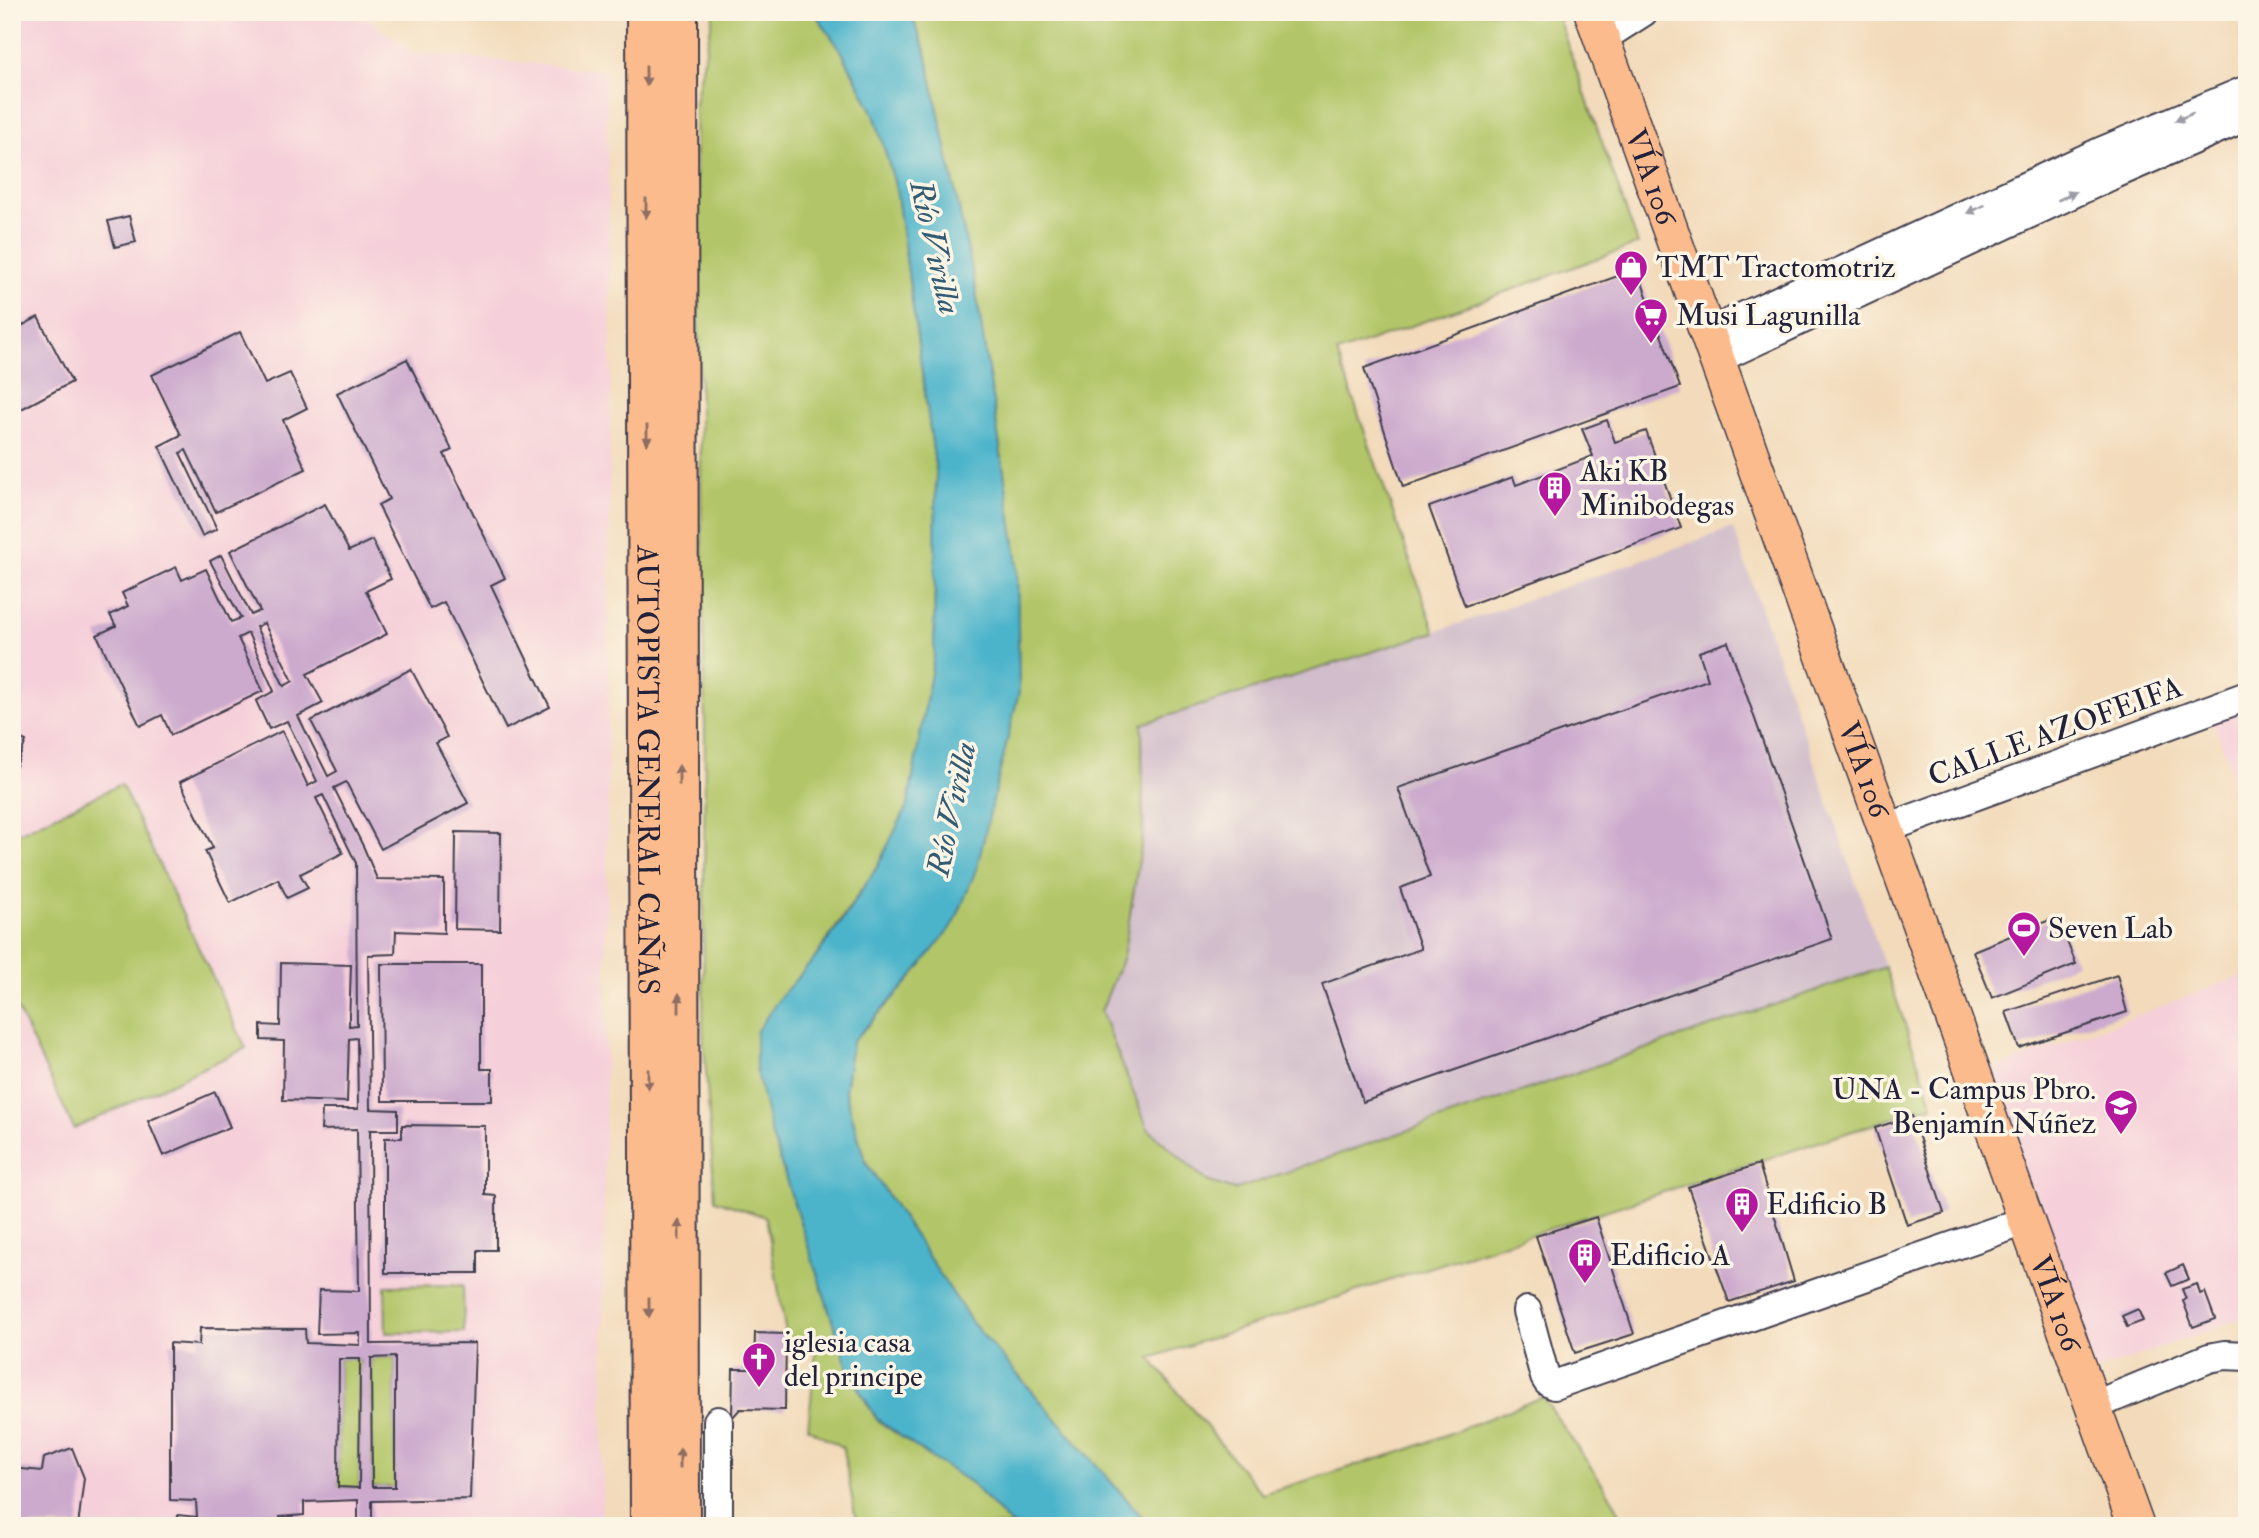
<svg xmlns="http://www.w3.org/2000/svg" width="2259" height="1538" viewBox="0 0 2259 1538" font-family="'IM FELL Double Pica',serif">
  <rect width="100%" height="100%" fill="#fcf5e5"/>
  <filter id="ink" filterUnits="userSpaceOnUse"><feTurbulence type="fractalNoise" baseFrequency=".0143" numOctaves="2"/><feDisplacementMap in="SourceGraphic" scale="14" xChannelSelector="R" yChannelSelector="G"/><feConvolveMatrix kernelMatrix="1 2 1 2 8 2 1 2 1" color-interpolation-filters="sRGB"/></filter>
  <filter id="wash" filterUnits="userSpaceOnUse"><feTurbulence type="fractalNoise" baseFrequency=".00686" numOctaves="4" result="noise"/><feDisplacementMap in="SourceGraphic" scale="28" xChannelSelector="R" yChannelSelector="G"/><feGaussianBlur stdDeviation="1.57" result="paint"/><feColorMatrix in="noise" values="0 0 0 0 0 0 0 0 0 0 0 0 0 0 0 0 0 1.4 0 .05"/><feComposite in="paint" operator="in"/></filter>
  <g filter="url(#wash)">
    <rect width="100%" height="100%" fill="#f2daba"/>
    <!-- built -->
    <g fill="#f5cfd9">
      <polygon points="12,12 359,12 411,52 606,71 611,338 602,1526 12,1526"/>
      <polygon points="2247,703 2247,812 2211,716"/>
      <polygon points="2247,974 2247,1316 2083,1376 1974,1077"/>
    </g>
    <!-- industrial -->
    <polygon fill="#d1bdcb" points="1733,528 1885,967 1234,1190 1207,1181 1148,1129 1101,1011 1123,957 1143,835 1142,724 1435,632"/>
    <!-- green -->
    <g fill="#b2c669" stroke="#6a7452" stroke-width="2">
      <polygon points="714,12 814,12 842,52 874,114 896,188 936,471 934,656 908,805 877,867 815,958 771,1133 850,1374 877,1420 927,1455 970,1482 1012,1526 857,1526 843,1448 808,1428 816,1353 786,1344 786,1334 766,1217 715,1200 703,1031 705,727 695,102"/>
      <polygon points="910,12 1556,12 1638,244 1337,353 1435,632 1142,724 1143,835 1123,957 1101,1011 1148,1129 1207,1181 1234,1190 1885,967 1933,1105 1150,1358 1262,1494 1407,1450 1543,1397 1613,1500 1626,1526 1150,1526 973,1324 865,1161 845,1091 852,1042 907,983 1019,692 1017,557 975,285 926,53"/>
      <polygon points="121,784 246,1048 74,1129 12,998 12,836"/>
      <polygon points="463,1285 464,1332 386,1333 385,1286"/>
      <polygon points="395,1357 395,1487 372,1487 371,1358"/>
      <polygon points="339,1359 360,1359 359,1488 338,1487"/>
    </g>
    <!-- water -->
    <polygon fill="#4cb4ca" stroke="#376b82" stroke-width="2" points="814,12 910,12 926,53 975,285 1017,557 1019,692 977,867 955,922 907,983 852,1042 845,1091 865,1161 973,1324 1150,1526 1012,1526 970,1482 927,1455 877,1419 850,1374 771,1133 756,1068 756,1032 781,996 815,958 842,921 877,867 908,805 934,656 936,471 896,188 874,114 842,52"/>
    <g id="blocks">
      <!-- building -->
      <g fill="#ccaacd" fill-rule="evenodd">
        <polygon points="129,216 136,242 115,247 108,221"/>
        <polygon points="1637,269 1680,387 1403,487 1364,368"/>
        <polygon points="12,275 20,291 12,295"/>
        <polygon points="38,317 72,382 12,414 12,331"/>
        <polygon points="240,332 265,384 290,373 307,408 283,420 306,469 216,512 186,450 180,453 217,529 202,536 159,446 181,435 152,375"/>
        <polygon points="407,359 452,450 444,454 505,578 491,585 550,707 506,729 444,602 430,609 378,505 389,499 337,393"/>
        <polygon points="1607,420 1615,442 1646,431 1681,528 1465,606 1429,507 1513,477 1516,485 1593,456 1582,429"/>
        <path d="M325,504L349,551L372,540L391,579L366,591L387,634L307,674L323,703L298,716L328,776L337,771L311,721L411,669L447,737L436,743L468,803L381,849L346,782L334,788L364,848L377,879L444,880V933L396,931L395,954L368,955L370,1109L398,1110V1130H370L371,1344L475,1343L470,1499L372,1501V1526H358V1500L304,1502V1515L280,1517V1526H178V1515L197,1517L196,1501L170,1500V1343L199,1345L200,1328L305,1329L306,1343L360,1345V1333L317,1334L319,1290L359,1291L357,1129L321,1130L322,1109H358L357,1038L349,1039L347,1102L283,1100L284,1041L261,1040V1025L280,1026L281,963L351,965L349,1026L357,1025L356,863L323,795L316,798L343,853L300,874L308,888L287,898L278,879L230,903L205,851L213,848L180,782L282,731L308,786L317,781L287,721L269,729L256,701L274,691L248,633L238,638L263,691L171,735L162,715L140,726L97,635L116,626L110,615L128,606L122,593L176,567L182,580L206,569L231,622L241,618L210,561L221,555L251,615L260,611L230,551ZM264,623L293,681L284,686L256,627ZM395,1357V1487H372L371,1358ZM339,1359H360L359,1488L338,1487Z"/>
        <polygon points="1728,642 1832,939 1363,1102 1322,984 1421,949 1400,888 1430,877 1398,788 1708,680 1699,652"/>
        <polygon points="12,735 26,741 12,776"/>
        <polygon points="456,832 501,833 500,930 455,929"/>
        <polygon points="2057,917 2076,964 1992,998 1973,951"/>
        <polygon points="381,964 481,964 481,1069 492,1069 492,1101 382,1101"/>
        <polygon points="2117,975 2127,1012 2019,1048 2006,1012"/>
        <polygon points="215,1092 230,1127 163,1156 148,1121"/>
        <polygon points="1912,1116 1944,1213 1907,1225 1875,1128"/>
        <polygon points="402,1125 485,1126 485,1195 496,1196 496,1250 478,1250 478,1273 385,1273 385,1138 402,1138"/>
        <polygon points="1759,1164 1794,1281 1729,1302 1688,1187"/>
        <polygon points="1596,1217 1634,1334 1575,1353 1536,1236"/>
        <polygon points="2183,1265 2189,1279 2172,1286 2166,1273"/>
        <polygon points="2197,1284 2200,1294 2205,1292 2215,1319 2193,1327 2183,1301 2186,1299 2182,1289"/>
        <polygon points="2138,1309 2143,1321 2127,1327 2122,1316"/>
        <polygon points="755,1333 786,1334 785,1410 740,1409 732,1418 733,1369 754,1369"/>
        <polygon points="72,1448 84,1478 78,1526 12,1526 12,1468 42,1471 44,1458"/>
      </g>
    </g>
  </g>
  <g filter="url(#ink)">
    <use href="#blocks" fill-opacity="0" stroke="#413e4e" stroke-width="2"/>
    <g fill="none" stroke-linecap="round" stroke-linejoin="round">
      <!-- minor casing -->
      <g stroke="#413e4e" stroke-width="32">
        <g id="minor">
          <polyline points="1601,39 1643,12"/>
          <polyline points="1708,333 2098,153 2247,90"/>
          <polyline points="1717,359 2110,176 2247,116"/>
          <polyline points="1887,828 2247,696"/>
          <polyline points="1527,1311 1545,1377 1548,1382 1554,1385 2025,1221"/>
          <polyline points="2093,1406 2209,1358 2225,1355 2247,1356"/>
          <polyline points="718,1421 718,1526"/>
        </g>
      </g>
      <!-- major casing -->
      <g stroke="#413e4e" stroke-width="38">
        <g id="major">
          <path id="s1" d="M1592,12L2136,1526"/>
        </g>
      </g>
      <!-- highway casing -->
      <g stroke="#413e4e" stroke-width="42">
        <g id="highway">
          <path id="s2" d="M646,12L650,1526"/>
          <polyline points="678,12 680,1526"/>
        </g>
      </g>
      <!-- minor -->
      <use href="#minor" stroke="#fff" stroke-width="28"/>
      <!-- major -->
      <use href="#major" stroke="#fbbb8c" stroke-width="35"/>
      <!-- highway -->
      <use href="#highway" stroke="#fbbb8c" stroke-width="38"/>
    </g>
    <!-- one-way arrows -->
    <defs><path id="oneway-solid" d="M-6-.8H1V-3.2L6.5 0L1 3.2V.8H-6Z" transform="scale(1.75)"/></defs>
    <g fill="#8e6e64">
      <use href="#oneway-solid" transform="translate(646 76) rotate(90)"/>
      <use href="#oneway-solid" transform="translate(646 208) rotate(90)"/>
      <use href="#oneway-solid" transform="translate(647 435) rotate(90)"/>
      <use href="#oneway-solid" transform="translate(679 775) rotate(-90)"/>
      <use href="#oneway-solid" transform="translate(679 1003) rotate(-90)"/>
      <use href="#oneway-solid" transform="translate(648 1079) rotate(90)"/>
      <use href="#oneway-solid" transform="translate(679 1230) rotate(-90)"/>
      <use href="#oneway-solid" transform="translate(649 1307) rotate(90)"/>
      <use href="#oneway-solid" transform="translate(680 1458) rotate(-90)"/>
    </g>
    <g fill="#9c9ca7">
      <use href="#oneway-solid" transform="translate(2184 117) rotate(157)"/>
      <use href="#oneway-solid" transform="translate(2067 196) rotate(-25)"/>
      <use href="#oneway-solid" transform="translate(1976 209) rotate(155)"/>
    </g>
  </g>
  <!-- icons -->
  <defs>
    <g id="shop-pin" transform="scale(1.75)"><path d="M0 17L-7.5 6A9.5 9.5 0 1 1 7.5 6Z" fill="#b5179e" stroke="#fcf5e5"/><path d="M-5-2.5h2.3a2.7 3.5 0 0 1 5.4 0H5L5.5 6h-11ZM-1.5-2.5h3a1.5 2.3 0 0 0-3 0Z" fill="#fff"/></g>
    <g id="supermarket-pin" transform="scale(1.75)"><path d="M0 17L-7.5 6A9.5 9.5 0 1 1 7.5 6Z" fill="#b5179e" stroke="#fcf5e5"/><path d="M-6-5.5h2.5l.6 2H6L4.5 2H-2.5L-4.4-4H-6ZM-1.5 3.2a1.3 1.3 0 1 0 .1 0ZM3 3.2a1.3 1.3 0 1 0 .1 0Z" fill="#fff"/></g>
    <g id="building-pin" transform="scale(1.75)"><path d="M0 17L-7.5 6A9.5 9.5 0 1 1 7.5 6Z" fill="#b5179e" stroke="#fcf5e5"/><path d="M-4-6H4V6H1V3H-1V6H-4ZM-2.5-4.3h1.7v1.8h-1.7ZM.8-4.3h1.7v1.8H.8ZM-2.5-1h1.7V.8h-1.7ZM.8-1h1.7V.8H.8Z" fill="#fff"/></g>
    <g id="stadium-pin" transform="scale(1.75)"><path d="M0 17L-7.5 6A9.5 9.5 0 1 1 7.5 6Z" fill="#b5179e" stroke="#fcf5e5"/><path d="M0-5a6.5 5 0 1 0 0 10a6.5 5 0 1 0 0-10ZM-3.5-1.8h7v3.6h-7Z" fill="#fff"/></g>
    <g id="university-pin" transform="scale(1.75)"><path d="M0 17L-7.5 6A9.5 9.5 0 1 1 7.5 6Z" fill="#b5179e" stroke="#fcf5e5"/><path d="M0-5L7-2L0 1L-7-2ZM-4 1L0 2.5L4 1V4Q0 6-4 4Z" fill="#fff"/></g>
    <g id="church-pin" transform="scale(1.75)"><path d="M0 17L-7.5 6A9.5 9.5 0 1 1 7.5 6Z" fill="#b5179e" stroke="#fcf5e5"/><path d="M-1.2-6h2.4v3.5h3.3v2.4h-3.3V6h-2.4V-.1h-3.3v-2.4h3.3Z" fill="#fff"/></g>
  </defs>
  <g fill-rule="evenodd">
    <use href="#shop-pin" x="1631" y="267"/>
    <use href="#supermarket-pin" x="1651" y="315"/>
    <use href="#building-pin" x="1555" y="488"/>
    <use href="#stadium-pin" x="2024" y="928"/>
    <use href="#university-pin" x="2121" y="1106"/>
    <use href="#building-pin" x="1742" y="1204"/>
    <use href="#building-pin" x="1585" y="1255"/>
    <use href="#church-pin" x="759" y="1359"/>
  </g>
  <g text-anchor="middle" stroke-width="7" stroke-linejoin="round" paint-order="stroke">
    <!-- street labels -->
    <g font-size="30" fill="#22223b" stroke="#fcf5e5">
      <text dy="10" stroke="none"><textPath href="#s1" startOffset="175">VÍA 106</textPath></text>
      <text transform="translate(2055 731) rotate(-20)" y="10">CALLE AZOFEIFA</text>
      <text dy="10" stroke="none"><textPath href="#s2" startOffset="758">AUTOPISTA GENERAL CAÑAS</textPath></text>
      <text dy="10" stroke="none"><textPath href="#s1" startOffset="805">VÍA 106</textPath></text>
      <text dy="10" stroke="none"><textPath href="#s1" startOffset="1372">VÍA 106</textPath></text>
    </g>
    <!-- poi labels -->
    <g font-size="30" fill="#22223b" stroke="#fcf5e5" text-anchor="start">
      <text x="1656" y="277">TMT Tractomotriz</text>
      <text x="1676" y="325">Musi Lagunilla</text>
      <text x="1580" y="481">Aki KB<tspan x="1580" dy="34">Minibodegas</tspan></text>
      <text x="2048" y="938">Seven Lab</text>
      <text x="2096" y="1099" text-anchor="end">UNA - Campus Pbro.<tspan x="2096" dy="34">Benjamín Núñez</tspan></text>
      <text x="1766" y="1214">Edificio B</text>
      <text x="1610" y="1265">Edificio A</text>
      <text x="784" y="1352">iglesia casa<tspan x="784" dy="34">del principe</tspan></text>
    </g>
    <!-- water labels -->
    <g font-size="32" font-style="italic" fill="#335c74" stroke="#fcf5e5">
      <text transform="translate(936 247) rotate(77)" y="11">Río Virilla</text>
      <text transform="translate(951 809) rotate(-78)" y="11">Río Virilla</text>
    </g>
  </g>
  <!-- margin -->
  <rect width="2259" height="1538" fill="none" stroke="#fcf5e5" stroke-width="42"/>
</svg>
